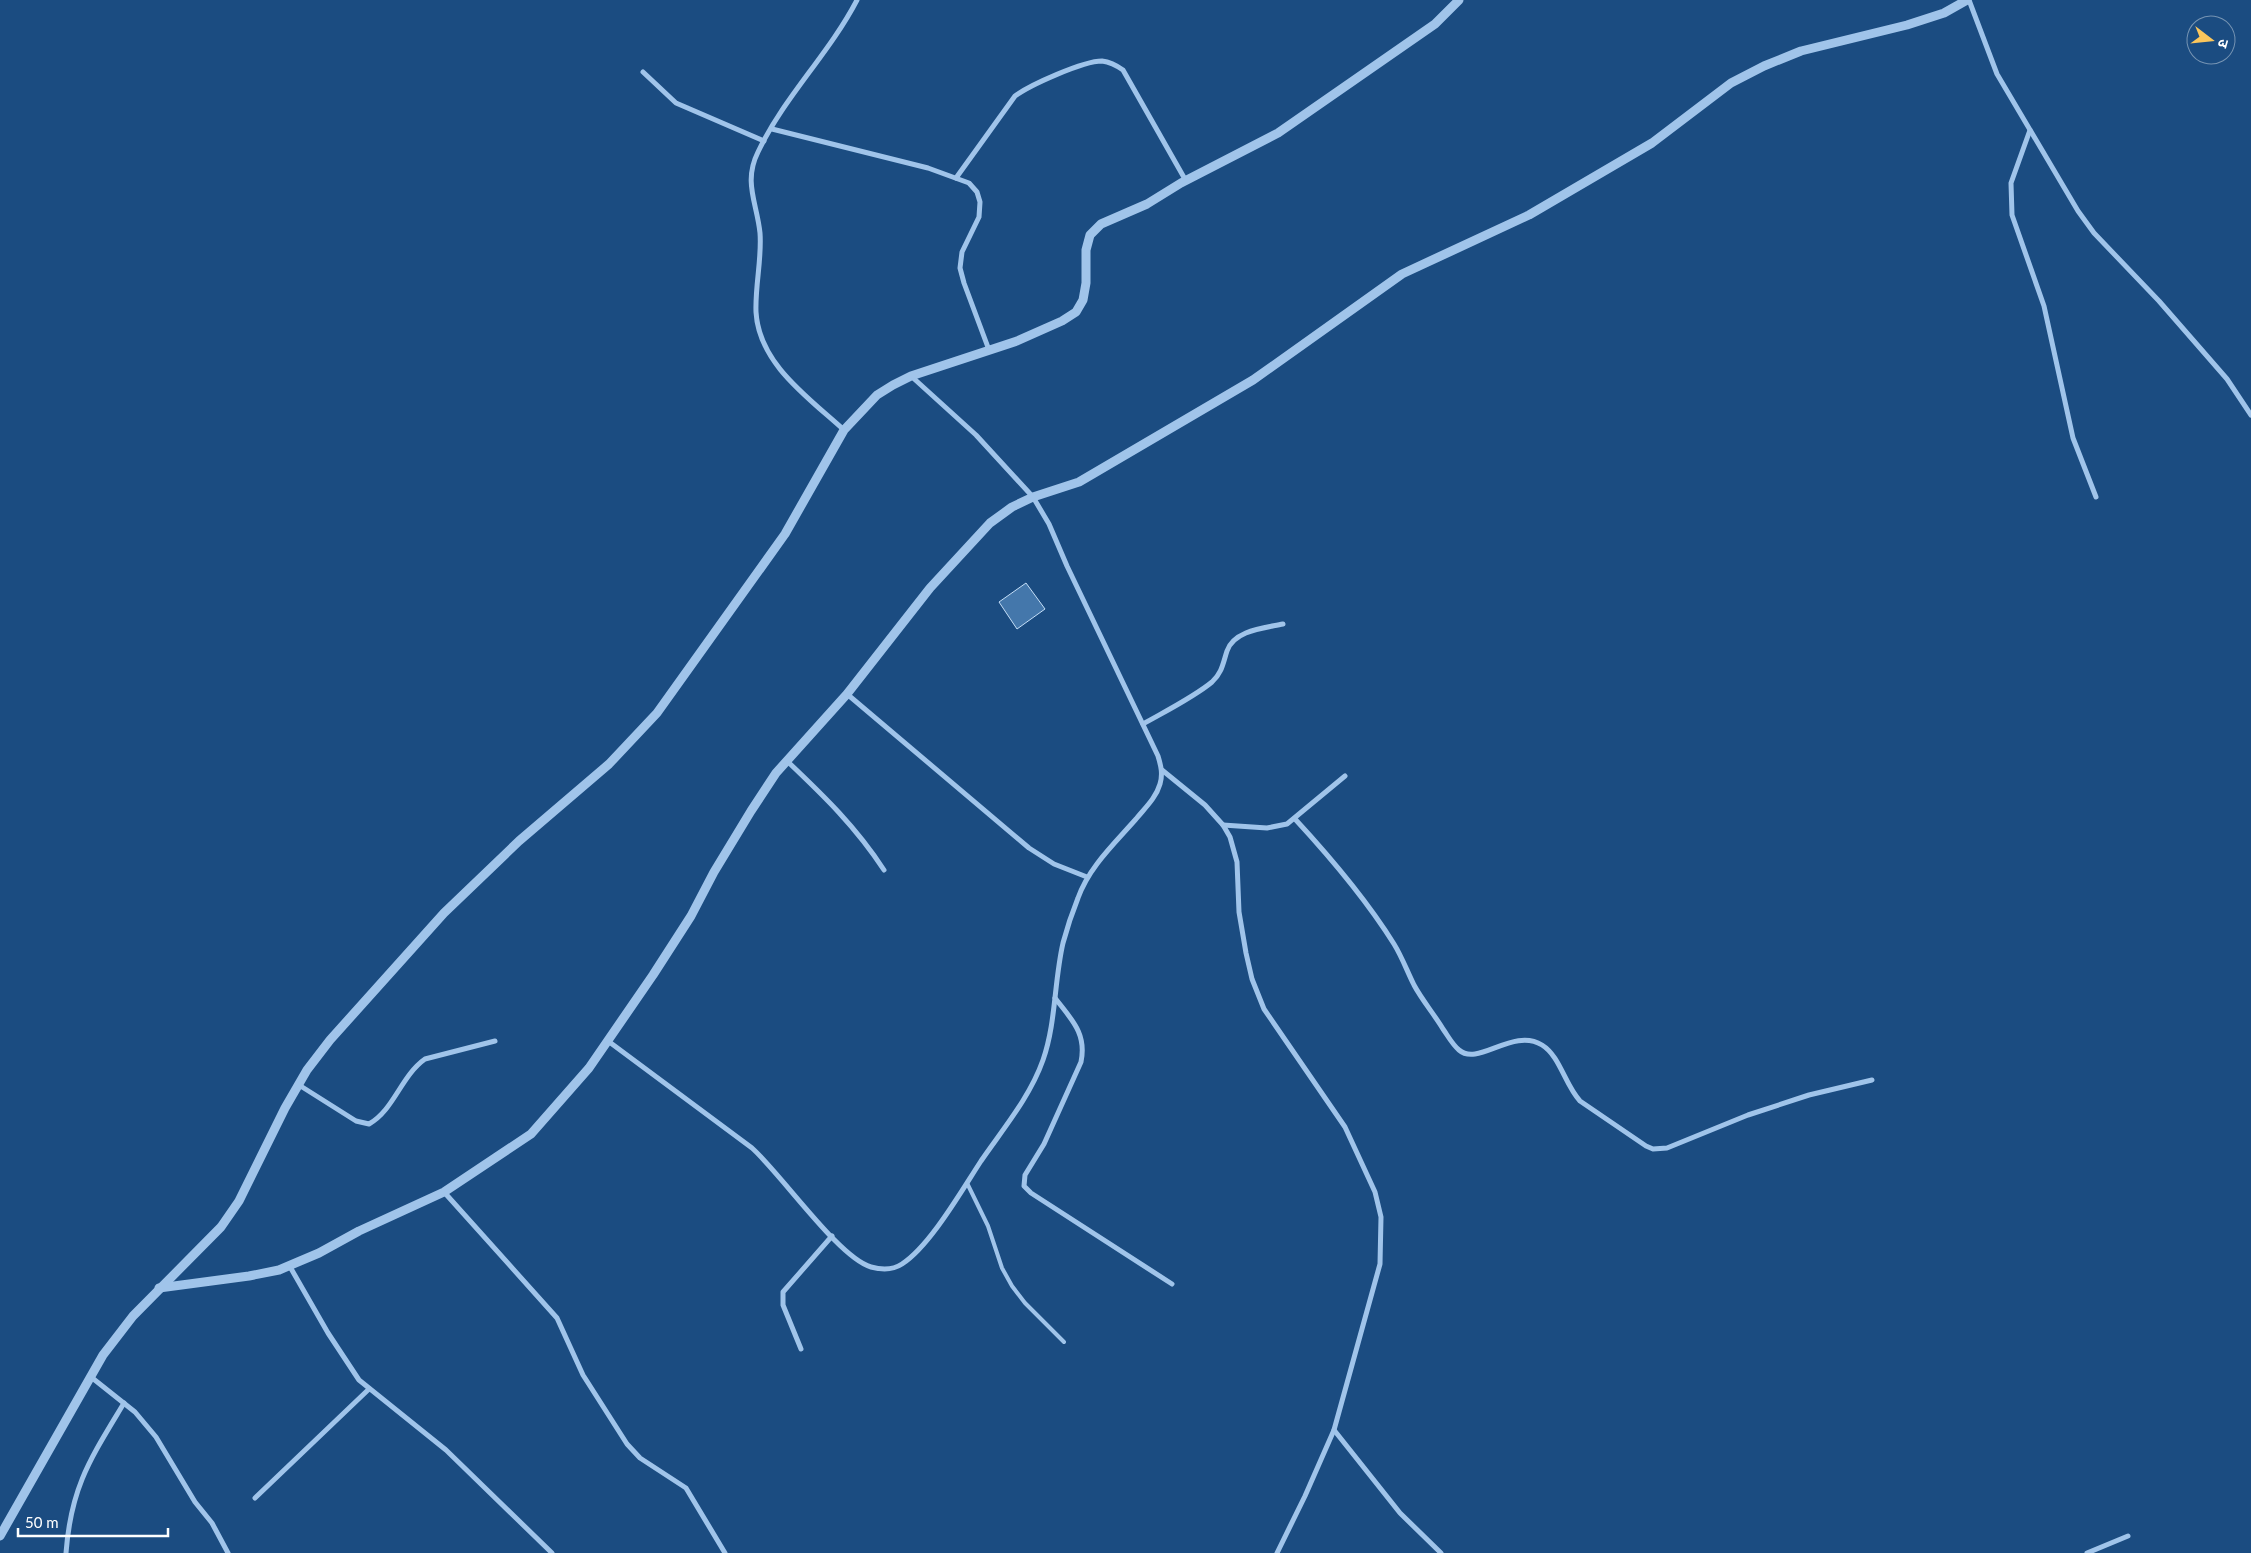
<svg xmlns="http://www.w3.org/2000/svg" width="2251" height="1553" viewBox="0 0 2251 1553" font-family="Lato,'Noto Sans Devanagari',sans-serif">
  <rect width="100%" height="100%" fill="#1b4c81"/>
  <!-- building -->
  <polygon fill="#4477ab" stroke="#c4def7" points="1026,583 1045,609 1017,629 999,602"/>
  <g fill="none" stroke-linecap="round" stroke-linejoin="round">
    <!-- service -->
    <polyline stroke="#a0c4ea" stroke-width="4" points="967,1183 988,1226 1002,1268 1012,1286 1025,1303 1064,1342"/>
    <!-- minor -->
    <g stroke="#a0c4ea" stroke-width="5">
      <polyline points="1969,0 1997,74 2078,211 2094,233 2159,301 2227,379 2251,415"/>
      <polyline points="643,72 676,103 764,141"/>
      <polyline points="772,129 928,168 969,183 977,192 980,202 979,217 962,252 960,268 964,283 989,350"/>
      <polyline points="2030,130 2011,183 2012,215 2044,306 2073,438 2096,497"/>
      <path d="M956,178L1015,96C1030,85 1083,61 1102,61C1110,62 1116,65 1123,70L1186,181"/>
      <path d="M844,430C809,398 759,364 756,312C755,285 762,259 760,233C757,203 743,182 758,152C784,97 829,54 857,0"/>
      <polyline points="847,694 1029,848 1054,864 1087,877"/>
      <path d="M1143,724C1164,712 1194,697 1212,682C1222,673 1223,663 1227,651C1234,630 1265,628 1283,624"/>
      <path d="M787,761C824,796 856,827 884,870"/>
      <polyline points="1162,770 1205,805 1223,825 1230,837 1237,862 1239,912 1246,953 1252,979 1264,1009 1345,1127 1375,1192 1381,1217 1380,1264 1334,1430 1305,1496 1277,1553"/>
      <path d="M1295,819C1331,858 1366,899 1394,944C1402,957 1407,971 1414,985C1422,1000 1434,1014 1443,1029C1448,1036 1452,1044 1459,1050C1478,1067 1513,1027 1542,1045C1560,1056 1565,1085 1580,1101L1646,1146L1653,1149L1667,1148L1748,1115L1809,1095L1872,1080"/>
      <polyline points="1223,825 1267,828 1287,824 1345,776"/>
      <path d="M1055,998C1071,1019 1087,1033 1081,1062L1044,1144L1025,1175L1024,1186L1031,1193L1172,1284"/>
      <path d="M608,1041L752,1148C782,1175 839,1258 871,1267C882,1270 893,1270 902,1264C930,1246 962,1190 981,1161C1003,1129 1030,1097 1043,1060C1056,1023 1054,982 1063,943C1067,928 1072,913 1078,898C1089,867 1114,844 1136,819C1145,808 1156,798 1160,784C1163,774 1161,766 1158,756L1067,566L1049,524L1033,497L976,435L911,376"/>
      <path d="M299,1085L356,1121L369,1124C394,1110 401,1076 425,1059L495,1041"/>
      <polyline points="444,1192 557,1318 583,1375 627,1444 640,1458 686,1488 725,1553"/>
      <polyline points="289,1265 328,1333 359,1380 446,1450 552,1553"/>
      <polyline points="801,1349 783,1305 783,1292 832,1236"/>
      <polyline points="91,1377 135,1412 156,1437 195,1502 212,1523 228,1553"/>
      <polyline points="1334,1430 1400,1513 1441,1553"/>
      <polyline points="255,1498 369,1389"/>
      <path d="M66,1553C71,1486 91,1458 124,1403"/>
      <polyline points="2087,1553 2128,1536"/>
    </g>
    <!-- tertiary -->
    <g stroke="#a0c4ea" stroke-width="9">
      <polyline points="159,1288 249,1276 279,1270 319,1253 359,1231 444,1192 531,1134 589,1068 653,975 691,916 714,872 751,811 776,773 847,694 930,588 990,523 1012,507 1033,497 1079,482 1253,380 1402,274 1529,215 1652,143 1731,83 1764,66 1801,51 1907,25 1944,13 1967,0"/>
      <polyline points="0,1536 103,1355 133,1316 221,1227 239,1201 285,1108 307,1070 330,1040 444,913 519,841 609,764 657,713 785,534 844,430 877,395 893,385 911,376 1017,341 1062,321 1076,312 1083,300 1086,283 1086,250 1090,235 1101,224 1147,204 1181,183 1278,133 1435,24 1459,0"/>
    </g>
  </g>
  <!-- north arrow -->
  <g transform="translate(2211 40) rotate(106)"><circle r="24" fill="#1b4c81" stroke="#7694b3"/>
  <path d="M0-4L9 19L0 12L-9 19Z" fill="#fbc65c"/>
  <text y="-8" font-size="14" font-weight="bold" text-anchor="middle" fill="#ffffff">उ</text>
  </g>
  <!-- scale -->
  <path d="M18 1528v8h150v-8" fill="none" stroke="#ffffff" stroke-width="2.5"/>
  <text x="25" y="1528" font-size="15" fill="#ffffff" stroke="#1b4c81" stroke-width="4" paint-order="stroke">50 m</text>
</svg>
